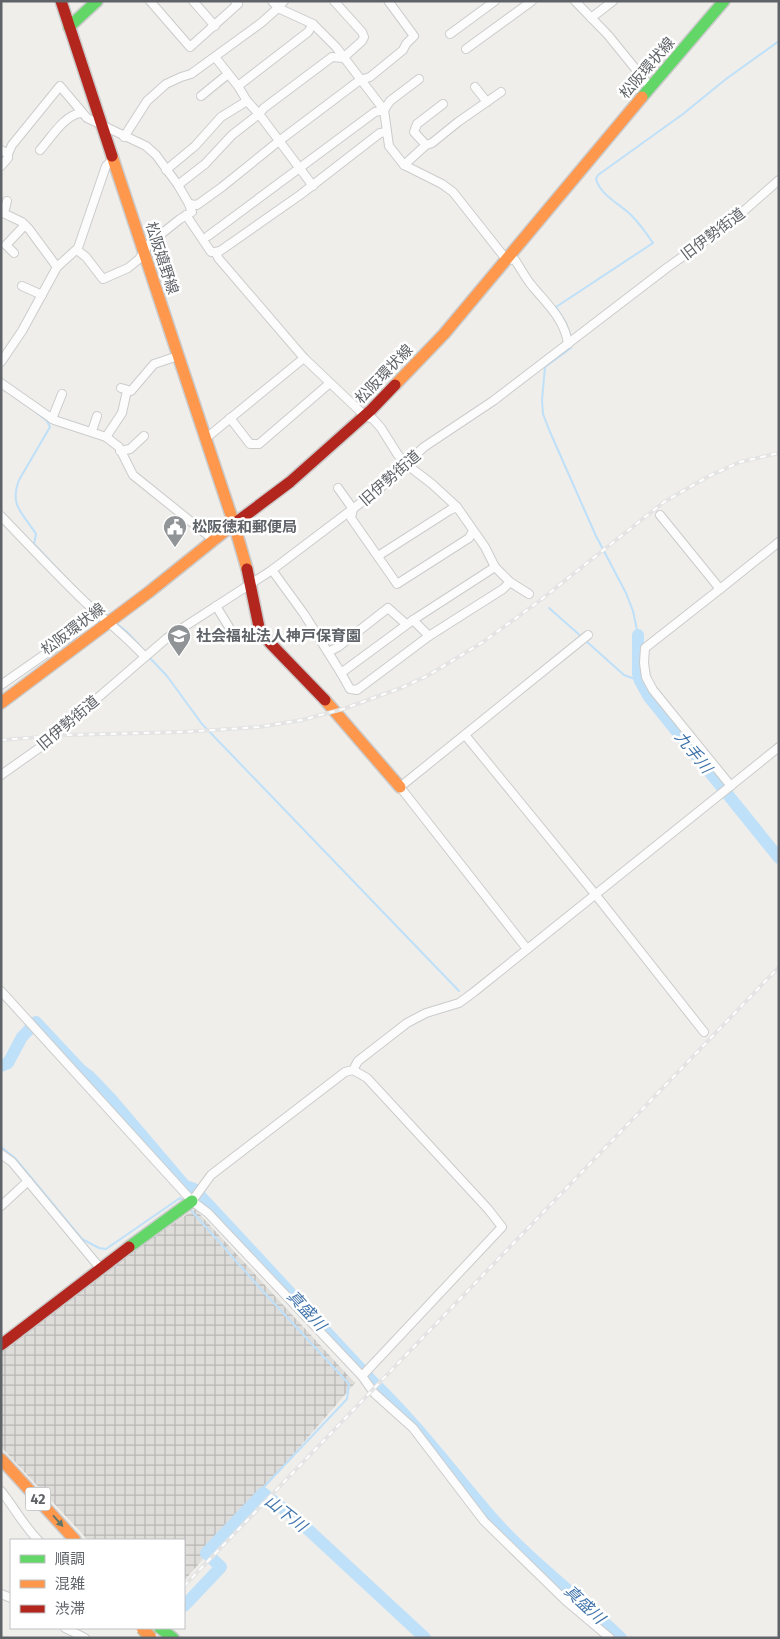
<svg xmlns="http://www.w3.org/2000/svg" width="780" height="1639" viewBox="0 0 780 1639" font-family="'Fira Sans','Noto Sans JP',sans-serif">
  <defs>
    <pattern id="industrial-grid" width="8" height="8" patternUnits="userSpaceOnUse" patternTransform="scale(1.25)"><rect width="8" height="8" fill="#dfddda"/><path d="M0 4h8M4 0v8" fill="none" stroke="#b8b7b5"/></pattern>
  </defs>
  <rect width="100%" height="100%" fill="#efeeea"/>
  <!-- industrial -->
  <polygon fill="url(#industrial-grid)" points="195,1209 355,1383 184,1581 184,1540 88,1540 1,1447 1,1341"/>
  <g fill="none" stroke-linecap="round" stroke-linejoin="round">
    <!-- stream -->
    <g stroke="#bfe0f9" stroke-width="2">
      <path d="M571,337L566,323L556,307L653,243C647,234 639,223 631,215C620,204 600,195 596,179L598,175L683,114L726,79L779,41"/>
      <polyline points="572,345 571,348 545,367 542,400 543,414 550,432 596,536 626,593 633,611 638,635"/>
      <polyline points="1,388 9,393"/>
      <path d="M31,408L47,421L50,427L19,480C9,506 23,513 36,534L34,544L69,581"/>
      <polyline points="83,595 109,618"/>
      <polyline points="549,608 583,638"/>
      <polyline points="115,622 127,632 142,648"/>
      <polyline points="586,641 624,675 640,681"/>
      <polyline points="148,656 167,676 202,724 459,991"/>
      <polyline points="1,1147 15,1158 82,1239 99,1248 106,1249 180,1198 183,1201"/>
      <polyline points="189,1208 259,1287 349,1384 347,1399 260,1491 263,1493"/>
    </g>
    <!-- river -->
    <g stroke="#bfe0f9" stroke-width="12">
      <polyline points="638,635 638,674 640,681 649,697 779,858"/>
      <path d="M1,1066L8,1063L22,1037L36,1022L81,1070L89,1076L111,1099L185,1186L194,1189L373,1382C417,1424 453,1473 493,1519C531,1562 580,1598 621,1638"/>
      <polyline points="184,1606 221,1567 206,1553 263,1493 300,1522 425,1638"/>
    </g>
    <!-- street casing -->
    <g stroke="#cbcccc" stroke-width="10">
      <g id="street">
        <polyline points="150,1 190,47 238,4 235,1"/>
        <polyline points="193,1 215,26"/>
        <polyline points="272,1 278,8 284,1"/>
        <polyline points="575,1 608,35 651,88"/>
        <polyline points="591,18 613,1"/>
        <polyline points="450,34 495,1"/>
        <polyline points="466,49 532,1"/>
        <polyline points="215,57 238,86 308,32 313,24"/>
        <polyline points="238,86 247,101 259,114 313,186"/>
        <polyline points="475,87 487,102"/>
        <polyline points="201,96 228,74"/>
        <path d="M124,137L147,101L166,84L181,77L191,74L261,23L278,8L313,24L336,47L384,110L389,146L404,165L442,184L453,192L502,254L506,259L515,260C521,269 526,279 533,287C548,305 565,320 568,344"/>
        <polyline points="426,145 414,132 417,124 443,104"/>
        <polyline points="1,150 8,154 12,145 60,86 87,118 146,146 156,155 178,185 189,204 192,212 180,219 150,243 139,259 128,268 103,279 86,257 77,250"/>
        <path d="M40,150C51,138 64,115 81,113"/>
        <polyline points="404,165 426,145 432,143 458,122 501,92"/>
        <polyline points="1,166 8,158 8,154"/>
        <polyline points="166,170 195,146 221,117 247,101"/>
        <polyline points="178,185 205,164 232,135 259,114 264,108 332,57 343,58 362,41 364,37 362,32 334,1"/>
        <polyline points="189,204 197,205 222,187 279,141 360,80 370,77 403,50 406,44 414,36 389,2 390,1"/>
        <polyline points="1,212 22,222 29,229 57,267"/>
        <polyline points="4,213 7,201"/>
        <polyline points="186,215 211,252 215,252 219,259 304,358 365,416 373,419 381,428 398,455 406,464 432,484 457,507 485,547 495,567 510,582 529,594"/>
        <polyline points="208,236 375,112 384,110 390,101 419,79"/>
        <polyline points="215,252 220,251 300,195 380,133 387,132"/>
        <polyline points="14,253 6,245 25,225"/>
        <polyline points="22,286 42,295"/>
        <polyline points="1,362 22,331 57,267 78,248 106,166 113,159"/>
        <polyline points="1,383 54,420 106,437 119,447 133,475 215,541"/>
        <polyline points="121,388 131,391 154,364 178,356"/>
        <polyline points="230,418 250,444 259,444 330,383"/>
        <polyline points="52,419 62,394"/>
        <polyline points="92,431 97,416"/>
        <polyline points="106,437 122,413 126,395"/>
        <polyline points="205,439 304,358"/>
        <polyline points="120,451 130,449 144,436"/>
        <polyline points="338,488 353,509 351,518 397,584 469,538 473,531"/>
        <polyline points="660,515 720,589 645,648 644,663 646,677 653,690 731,786"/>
        <path d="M1,516C29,545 56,574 85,602C105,620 126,636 145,657"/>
        <polyline points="378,556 450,510 457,507"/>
        <polyline points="272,570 304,614 341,673 413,620 495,567"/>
        <polyline points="720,589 779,542"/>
        <polyline points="216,606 229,627"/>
        <polyline points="413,620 429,636 503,589 510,582"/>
        <polyline points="328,652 338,647 388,608 406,624"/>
        <polyline points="341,673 350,689 357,690 429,636"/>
        <polyline points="1,685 94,620 99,614"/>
        <polyline points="465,735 595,894 704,1032"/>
        <polyline points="1,775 42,746 167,638 272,570 379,489 424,447 493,401 668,267 730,223 779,180"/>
        <polyline points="527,949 400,787 588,635"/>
        <polyline points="1,991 192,1201 208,1213 362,1376 374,1393 413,1428 484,1521 566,1601 610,1638"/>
        <polyline points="353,1070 367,1078 488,1209 502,1227 362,1376"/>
        <polyline points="1,1154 12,1162 100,1268"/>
        <polyline points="192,1201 211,1175 345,1072 353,1070 358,1061 407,1023 426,1013 459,1003 474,992 779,747"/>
        <polyline points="1,1206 28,1181"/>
        <path d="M1,1491C14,1507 24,1526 38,1540"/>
        <polyline points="1,1594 11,1598"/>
        <polyline points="65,1628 85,1638"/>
      </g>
    </g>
    <!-- fast casing -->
    <g stroke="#cacacb" stroke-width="14">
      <g id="fast">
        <polyline points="69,27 97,1"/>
        <polyline points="642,97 724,1"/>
        <polyline points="129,1247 192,1201"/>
        <polyline points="160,1628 173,1638"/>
      </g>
    </g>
    <!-- slow casing -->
    <g stroke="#cacacb" stroke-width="14">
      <g id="slow">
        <polyline points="112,156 234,524 247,569"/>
        <polyline points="395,385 444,334 642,97"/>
        <polyline points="325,700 400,787"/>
        <polyline points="1,703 149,592 230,527"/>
        <polyline points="1,1459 75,1540"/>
      </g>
    </g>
    <!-- jam casing -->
    <g stroke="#cacacb" stroke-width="14">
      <g id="jam">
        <polyline points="61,1 112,156"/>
        <polyline points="230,527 290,482 371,410 395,385"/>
        <polyline points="247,569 259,627 270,643 325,700"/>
        <polyline points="1,1345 129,1247"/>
      </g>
    </g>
    <!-- street -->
    <use href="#street" stroke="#fdfcfc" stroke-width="8"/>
    <!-- fast -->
    <use href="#fast" stroke="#63d668" stroke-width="11"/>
    <!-- slow -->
    <use href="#slow" stroke="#ff974d" stroke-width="11"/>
    <!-- jam -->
    <use href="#jam" stroke="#b3261e" stroke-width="11"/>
    <!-- rail casing -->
    <g stroke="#e4e4e4" stroke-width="4">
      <g id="rail">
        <polyline points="1,740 67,735 183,732 259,727 302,720 343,709 401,688 427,676 483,642 538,602 664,502 709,476 740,462 779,453"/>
        <polyline points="184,1586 779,967"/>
        <polyline points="140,1638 149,1628"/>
      </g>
    </g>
    <!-- rail -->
    <use href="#rail" stroke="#fff" stroke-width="2" stroke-dasharray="5.5" stroke-linecap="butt"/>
    <!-- slow-bridge casing -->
    <g stroke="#c8b996" stroke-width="14" stroke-linecap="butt">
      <polyline id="slow-bridge" points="142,1628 151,1638"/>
    </g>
    <!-- slow-bridge -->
    <use href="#slow-bridge" stroke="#ff974d" stroke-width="11"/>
  </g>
  <!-- one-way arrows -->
  <defs><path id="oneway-solid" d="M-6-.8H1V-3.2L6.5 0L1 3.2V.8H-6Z" transform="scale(1.25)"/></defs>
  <use fill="#607468" href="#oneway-solid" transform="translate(58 1521) rotate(48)"/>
  <!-- icons -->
  <defs>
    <g id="civic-pin" transform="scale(1.25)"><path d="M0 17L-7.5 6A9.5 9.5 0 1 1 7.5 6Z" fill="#919496" stroke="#fff"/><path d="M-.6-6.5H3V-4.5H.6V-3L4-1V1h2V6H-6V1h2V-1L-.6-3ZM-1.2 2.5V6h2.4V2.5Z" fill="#fff"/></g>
    <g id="school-pin" transform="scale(1.25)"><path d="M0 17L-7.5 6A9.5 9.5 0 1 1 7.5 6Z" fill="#919496" stroke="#fff"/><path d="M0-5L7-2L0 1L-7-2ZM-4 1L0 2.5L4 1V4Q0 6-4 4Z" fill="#fff"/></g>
  </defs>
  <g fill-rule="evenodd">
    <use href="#civic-pin" x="175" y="527"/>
    <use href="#school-pin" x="179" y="636"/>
  </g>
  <g text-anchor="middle" stroke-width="5" stroke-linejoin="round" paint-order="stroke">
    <!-- shield labels -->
    <rect fill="#fff" stroke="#8f9295" stroke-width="1" x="25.5" y="1487.5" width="25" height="23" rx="4"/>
    <g font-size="14" font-weight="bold" fill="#5f6368">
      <text x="38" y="1504">42</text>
    </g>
    <!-- street labels -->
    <g font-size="15" fill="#5f6368" stroke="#fff">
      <text transform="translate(647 68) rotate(-49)" y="5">松阪環状線</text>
      <text transform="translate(713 234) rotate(-37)" y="5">旧伊勢街道</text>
      <text transform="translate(162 258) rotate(72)" y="5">松阪嬉野線</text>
      <text transform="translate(384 374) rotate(-46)" y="5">松阪環状線</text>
      <text transform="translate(390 478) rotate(-41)" y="5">旧伊勢街道</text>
      <text transform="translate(73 629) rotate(-37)" y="5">松阪環状線</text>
      <text transform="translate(68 723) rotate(-40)" y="5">旧伊勢街道</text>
    </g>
    <!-- poi labels -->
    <g font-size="15" font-weight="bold" fill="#5f6368" stroke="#fff" text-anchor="start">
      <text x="192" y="532">松阪徳和郵便局</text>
      <text x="196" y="641">社会福祉法人神戸保育園</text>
    </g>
    <!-- water labels -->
    <g font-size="16" font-style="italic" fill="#4174aa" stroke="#fff">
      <text transform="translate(694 752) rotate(51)" y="6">九手川</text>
      <text transform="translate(307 1310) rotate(47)" y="6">真盛川</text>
      <text transform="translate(286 1513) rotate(38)" y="6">山下川</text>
      <text transform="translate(585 1604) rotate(43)" y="6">真盛川</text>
    </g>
  </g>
  <!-- border -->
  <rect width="780" height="1639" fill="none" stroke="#5f6368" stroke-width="5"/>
  <!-- legend -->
  <rect x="10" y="1539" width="175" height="90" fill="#ffffff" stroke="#bfc1c3"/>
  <rect x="20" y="1555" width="25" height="8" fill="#63d668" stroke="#bfc1c3"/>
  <text x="55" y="1564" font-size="15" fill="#5f6368">順調</text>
  <rect x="20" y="1580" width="25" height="8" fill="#ff974d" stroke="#bfc1c3"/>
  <text x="55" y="1589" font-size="15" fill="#5f6368">混雑</text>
  <rect x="20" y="1605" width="25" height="8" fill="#b3261e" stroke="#bfc1c3"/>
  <text x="55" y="1614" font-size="15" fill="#5f6368">渋滞</text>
</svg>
